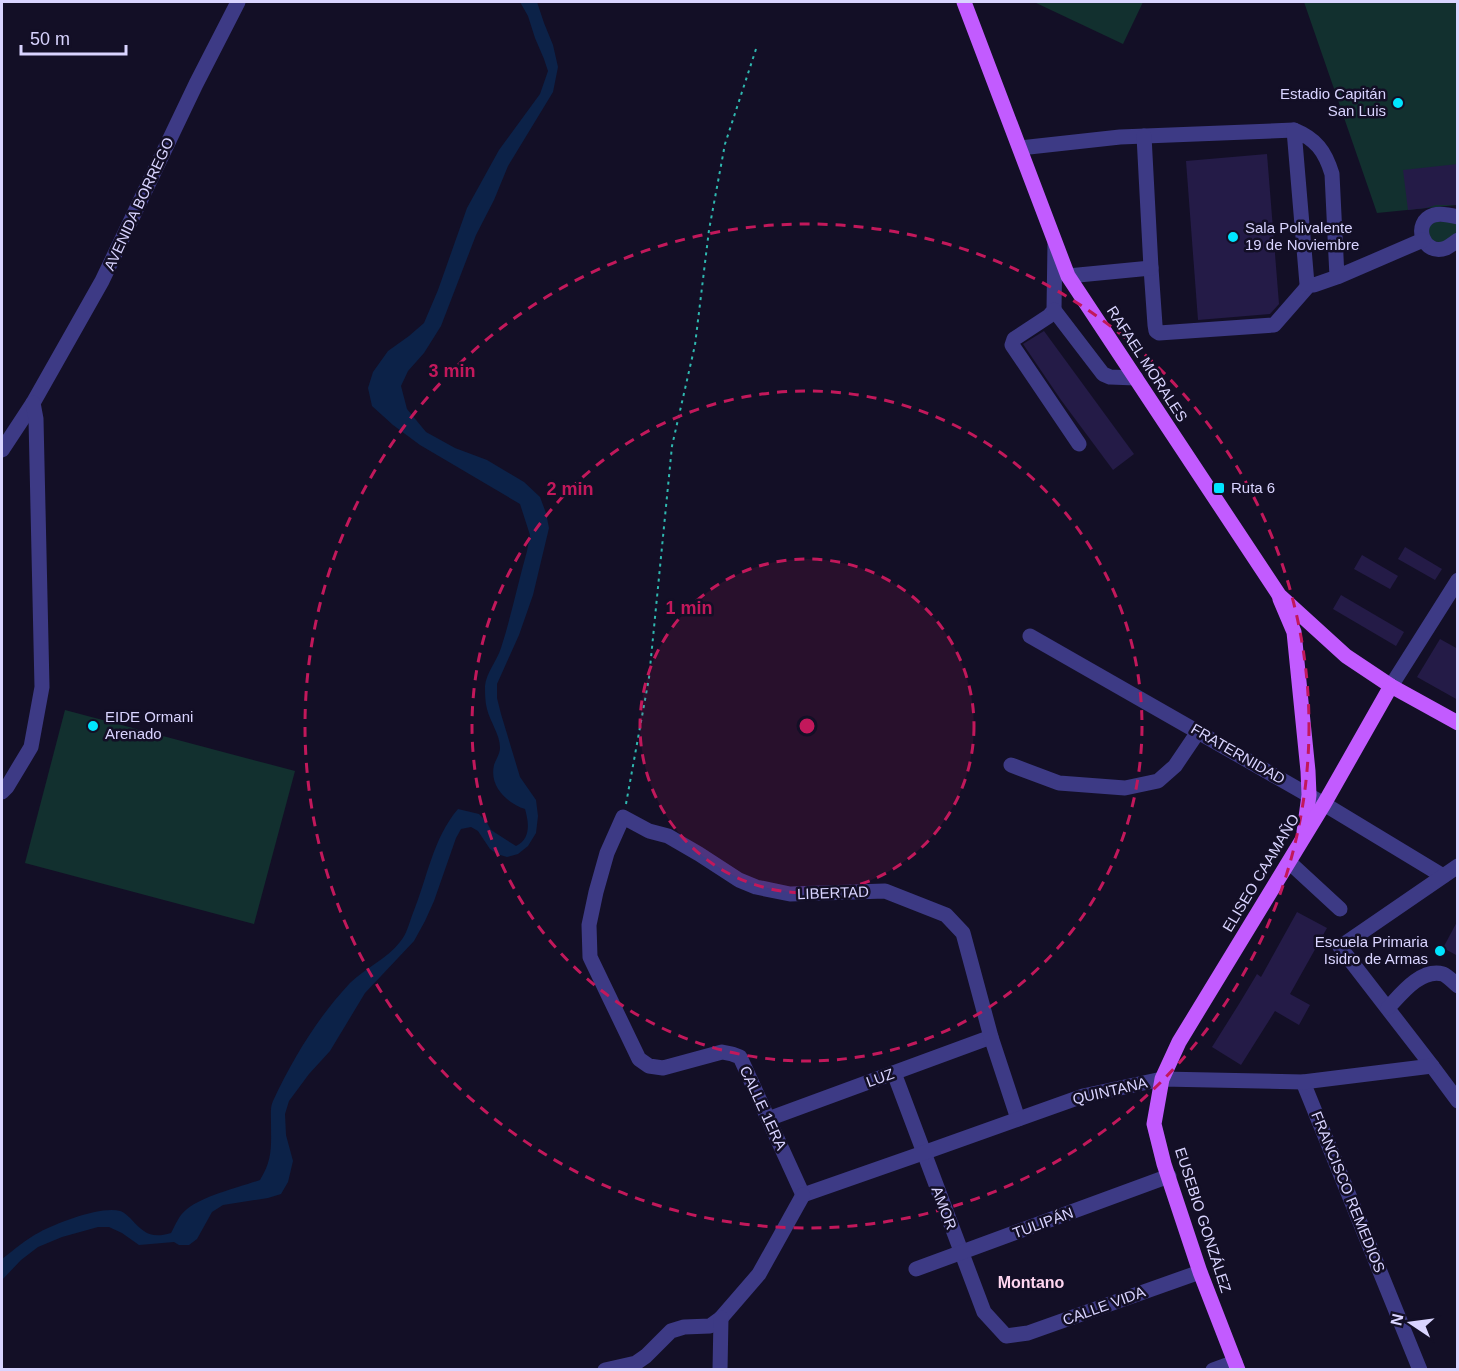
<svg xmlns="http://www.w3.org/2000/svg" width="1459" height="1371" viewBox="0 0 1459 1371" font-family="Arial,sans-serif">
  <rect width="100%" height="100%" fill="#130f26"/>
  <!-- green -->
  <g fill="#12302f">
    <polygon points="1034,2 1143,2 1123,44"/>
    <polygon points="1304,2 1457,2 1457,205 1377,213"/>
    <polygon points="1435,222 1457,222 1457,232 1443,243 1429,240 1429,226"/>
    <polygon points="65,710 295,771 254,924 25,863"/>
  </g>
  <!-- water -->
  <path fill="#0c2248" d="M520,2H537L544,23L553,45L558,67L553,92L508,166L494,200L476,235L441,326L424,353L408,371L401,386L407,409L426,432L455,448L487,460L524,482L540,497L546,513L549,528L533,595L519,635L497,684V698L501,714L520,777L536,800L538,816L536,833L528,846L518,854L507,857L497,854L490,849L478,831L471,827L461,829L456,838L434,901L425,921L414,941L365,993L330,1051L309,1074L289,1101L285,1114L286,1135L293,1161L288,1182L281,1194L268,1198L223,1205L212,1212L197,1239L189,1245H179L174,1242L139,1245L122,1233L109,1227H98L62,1237L38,1247L21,1260L2,1280V1259C14,1250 26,1239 40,1232C57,1223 101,1206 120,1211C124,1212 128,1216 131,1219C144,1233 151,1239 171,1233C176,1224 179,1215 187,1209C203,1196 240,1187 260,1180C273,1159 271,1146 271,1123C271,1116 270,1107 273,1101C293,1058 318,1017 350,983C365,968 387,959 400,942C407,934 409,923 413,913C427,879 433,838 458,809L479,814L486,821L491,830L516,846C531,839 529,823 525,809C507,803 489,787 494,765C496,759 500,754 500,748C500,734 490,722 487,709C485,702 485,693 485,686C486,673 497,661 501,648C511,617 518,583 527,551L530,535L520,504L420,445L393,425L372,406L368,388L373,372L388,351L409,336L424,323L438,290L467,208L499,150L540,94L548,71L544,59L535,38L528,16Z"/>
  <!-- building -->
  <g fill="#241b47">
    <polygon points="1267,154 1279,304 1270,314 1198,320 1186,161"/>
    <polygon points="1458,164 1458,205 1436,205 1426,208 1408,210 1403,170"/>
    <polygon points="1044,331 1134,454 1113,470 1061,400 1023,344"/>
    <polygon points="1405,547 1442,569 1435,580 1398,559"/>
    <polygon points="1362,555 1398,576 1390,589 1354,569"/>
    <polygon points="1341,595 1404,632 1396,646 1333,609"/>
    <polygon points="1440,639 1458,649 1458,700 1417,677"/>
    <polygon points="1297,912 1327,928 1290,994 1310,1005 1299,1025 1275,1011 1241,1065 1212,1047 1239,1004 1257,974 1261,977"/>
    <polygon points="1458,920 1458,956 1443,948"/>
  </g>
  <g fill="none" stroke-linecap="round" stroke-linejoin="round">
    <!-- path -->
    <polyline stroke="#2fb8b0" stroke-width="2" stroke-dasharray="3 4.5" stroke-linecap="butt" points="626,804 649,678 672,446 695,345 709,230 725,144 756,49"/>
    <!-- minor -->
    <g stroke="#3d3a85" stroke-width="15">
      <polyline points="1020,148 1120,137 1294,130"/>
      <path d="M1458,217C1450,215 1441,213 1434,215C1411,222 1423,257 1446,248C1450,246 1454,243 1458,240"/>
      <polyline points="1055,243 1054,310 1049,316 1014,339 1012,345 1079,444"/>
      <polyline points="1151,268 1155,325 1156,331 1159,333 1274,325 1309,285"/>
      <polyline points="1068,276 1151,268 1144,136"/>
      <path d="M1337,277L1332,174C1325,151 1316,139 1294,130L1307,284L1314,285L1337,277L1423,240"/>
      <polyline points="1054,310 1103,374 1110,377 1136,378"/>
      <polyline points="2,450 33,403 102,281 196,84 238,2"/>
      <polyline points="1030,636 1324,804 1443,876"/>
      <polyline points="1391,686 1458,580"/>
      <polyline points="1011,765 1059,783 1125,788 1158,781 1175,766 1198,732"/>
      <polyline points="2,792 7,787 31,747 42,687 36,419 33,403"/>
      <polyline points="1289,862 1340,909"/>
      <polyline points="1458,866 1340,947 1432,1066 1458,1101"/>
      <path d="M1388,1008C1401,994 1421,968 1443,974C1448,976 1453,982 1458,986"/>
      <polyline points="894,1073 984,1312 1006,1336 1028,1333 1200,1272"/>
      <polyline points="1303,1082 1420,1370"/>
      <polyline points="768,1119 991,1037"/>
      <polyline points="803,1195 740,1057 732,1054 722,1052 663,1068 649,1066 639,1059 590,957 589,925 596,892 607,853 623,817 649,831 668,836 699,854 739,880 756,887 790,894 885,891 946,915 963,933 991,1037 1018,1119"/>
      <polyline points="803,1195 923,1153 1083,1096 1162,1079 1303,1082 1432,1066"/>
      <polyline points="916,1269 1169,1176"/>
      <polyline points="605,1370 636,1363 646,1356 671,1331 684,1327 710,1326 721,1318 759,1274 803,1195"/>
      <polyline points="720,1370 721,1318"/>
      <polyline points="1213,1370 1235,1362"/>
    </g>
    <!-- major -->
    <g stroke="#c25bff" stroke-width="15">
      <polyline points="964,2 1068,276 1279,595 1346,656 1391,686 1458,723"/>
      <polyline points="1280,599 1294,632 1308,771 1309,795 1304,832"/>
      <polyline points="1238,1370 1200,1272 1164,1164 1154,1124 1162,1079 1179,1042 1324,804 1391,686"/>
    </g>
  </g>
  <!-- distance rings -->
  <circle cx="807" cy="726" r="167" fill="#c2185b" fill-opacity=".12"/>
  <g fill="none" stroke="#c2185b" stroke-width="3" stroke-dasharray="10 8">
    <circle cx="807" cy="726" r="167"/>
    <circle cx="807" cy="726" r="335"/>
    <circle cx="807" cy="726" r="502"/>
  </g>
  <!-- markers -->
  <g fill="#00e5ff" stroke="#130f26" stroke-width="2">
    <circle cx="1398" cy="103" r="6"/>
    <circle cx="1233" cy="237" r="6"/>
    <rect x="1213" y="482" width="12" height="12" rx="3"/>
    <circle cx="93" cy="726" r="6"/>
    <circle cx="1440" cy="951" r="6"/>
  </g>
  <g text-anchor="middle" stroke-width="5" stroke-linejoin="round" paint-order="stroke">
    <!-- poi labels -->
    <g font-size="15" fill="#d9d4ff" stroke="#130f26" text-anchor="start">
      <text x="1386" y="99" text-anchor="end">Estadio Capitán<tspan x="1386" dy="17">San Luis</tspan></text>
      <text x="1245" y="233">Sala Polivalente<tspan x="1245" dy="17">19 de Noviembre</tspan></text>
      <text x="1231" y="493">Ruta 6</text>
      <text x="105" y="722">EIDE Ormani<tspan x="105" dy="17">Arenado</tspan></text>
      <text x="1428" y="947" text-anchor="end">Escuela Primaria<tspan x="1428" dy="17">Isidro de Armas</tspan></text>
    </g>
    <!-- street labels -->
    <g font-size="15" fill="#d9d4ff" stroke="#130f26">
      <text transform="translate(139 204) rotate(-65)" y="5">AVENIDA BORREGO</text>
      <text transform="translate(1147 364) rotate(57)" y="5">RAFAEL MORALES</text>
      <text transform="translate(1238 754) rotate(30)" y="5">FRATERNIDAD</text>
      <text transform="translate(1261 873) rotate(-59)" y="5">ELISEO CAAMAÑO</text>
      <text transform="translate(833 893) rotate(-2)" y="5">LIBERTAD</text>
      <text transform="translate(880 1078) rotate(-20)" y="5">LUZ</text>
      <text transform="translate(1110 1091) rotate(-13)" y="5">QUINTANA</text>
      <text transform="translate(763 1108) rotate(65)" y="5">CALLE 1ERA</text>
      <text transform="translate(1348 1192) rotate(68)" y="5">FRANCISCO REMEDIOS</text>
      <text transform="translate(944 1208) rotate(69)" y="5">AMOR</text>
      <text transform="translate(1203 1220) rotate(72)" y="5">EUSEBIO GONZÁLEZ</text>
      <text transform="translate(1043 1223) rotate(-20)" y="5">TULIPÁN</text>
      <text transform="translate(1104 1306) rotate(-20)" y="5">CALLE VIDA</text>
    </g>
    <!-- neighbourhood labels -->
    <g font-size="16" font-weight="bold" fill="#ffd6f0" stroke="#130f26">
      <text x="1031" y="1288">Montano</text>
    </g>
  </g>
  <circle cx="807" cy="726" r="9" fill="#c2185b" stroke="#130f26" stroke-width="3"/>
  <g font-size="18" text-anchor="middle" font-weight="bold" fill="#c2185b" stroke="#130f26" stroke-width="5" stroke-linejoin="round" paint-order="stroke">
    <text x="452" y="377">3 min</text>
    <text x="570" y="495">2 min</text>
    <text x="689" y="614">1 min</text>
  </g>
  <!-- border -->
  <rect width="1459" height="1371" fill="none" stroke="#d9d4ff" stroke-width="6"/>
  <!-- north arrow -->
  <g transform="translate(1411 1323) rotate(283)" stroke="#130f26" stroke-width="4.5" paint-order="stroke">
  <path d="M0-4.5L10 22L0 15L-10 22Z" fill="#d9d4ff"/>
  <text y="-9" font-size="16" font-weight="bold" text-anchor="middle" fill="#d9d4ff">N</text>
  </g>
  <!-- scale -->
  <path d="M21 45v9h105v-9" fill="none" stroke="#d9d4ff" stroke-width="3"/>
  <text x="30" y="45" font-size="18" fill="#d9d4ff" stroke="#130f26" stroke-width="4.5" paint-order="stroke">50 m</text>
</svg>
